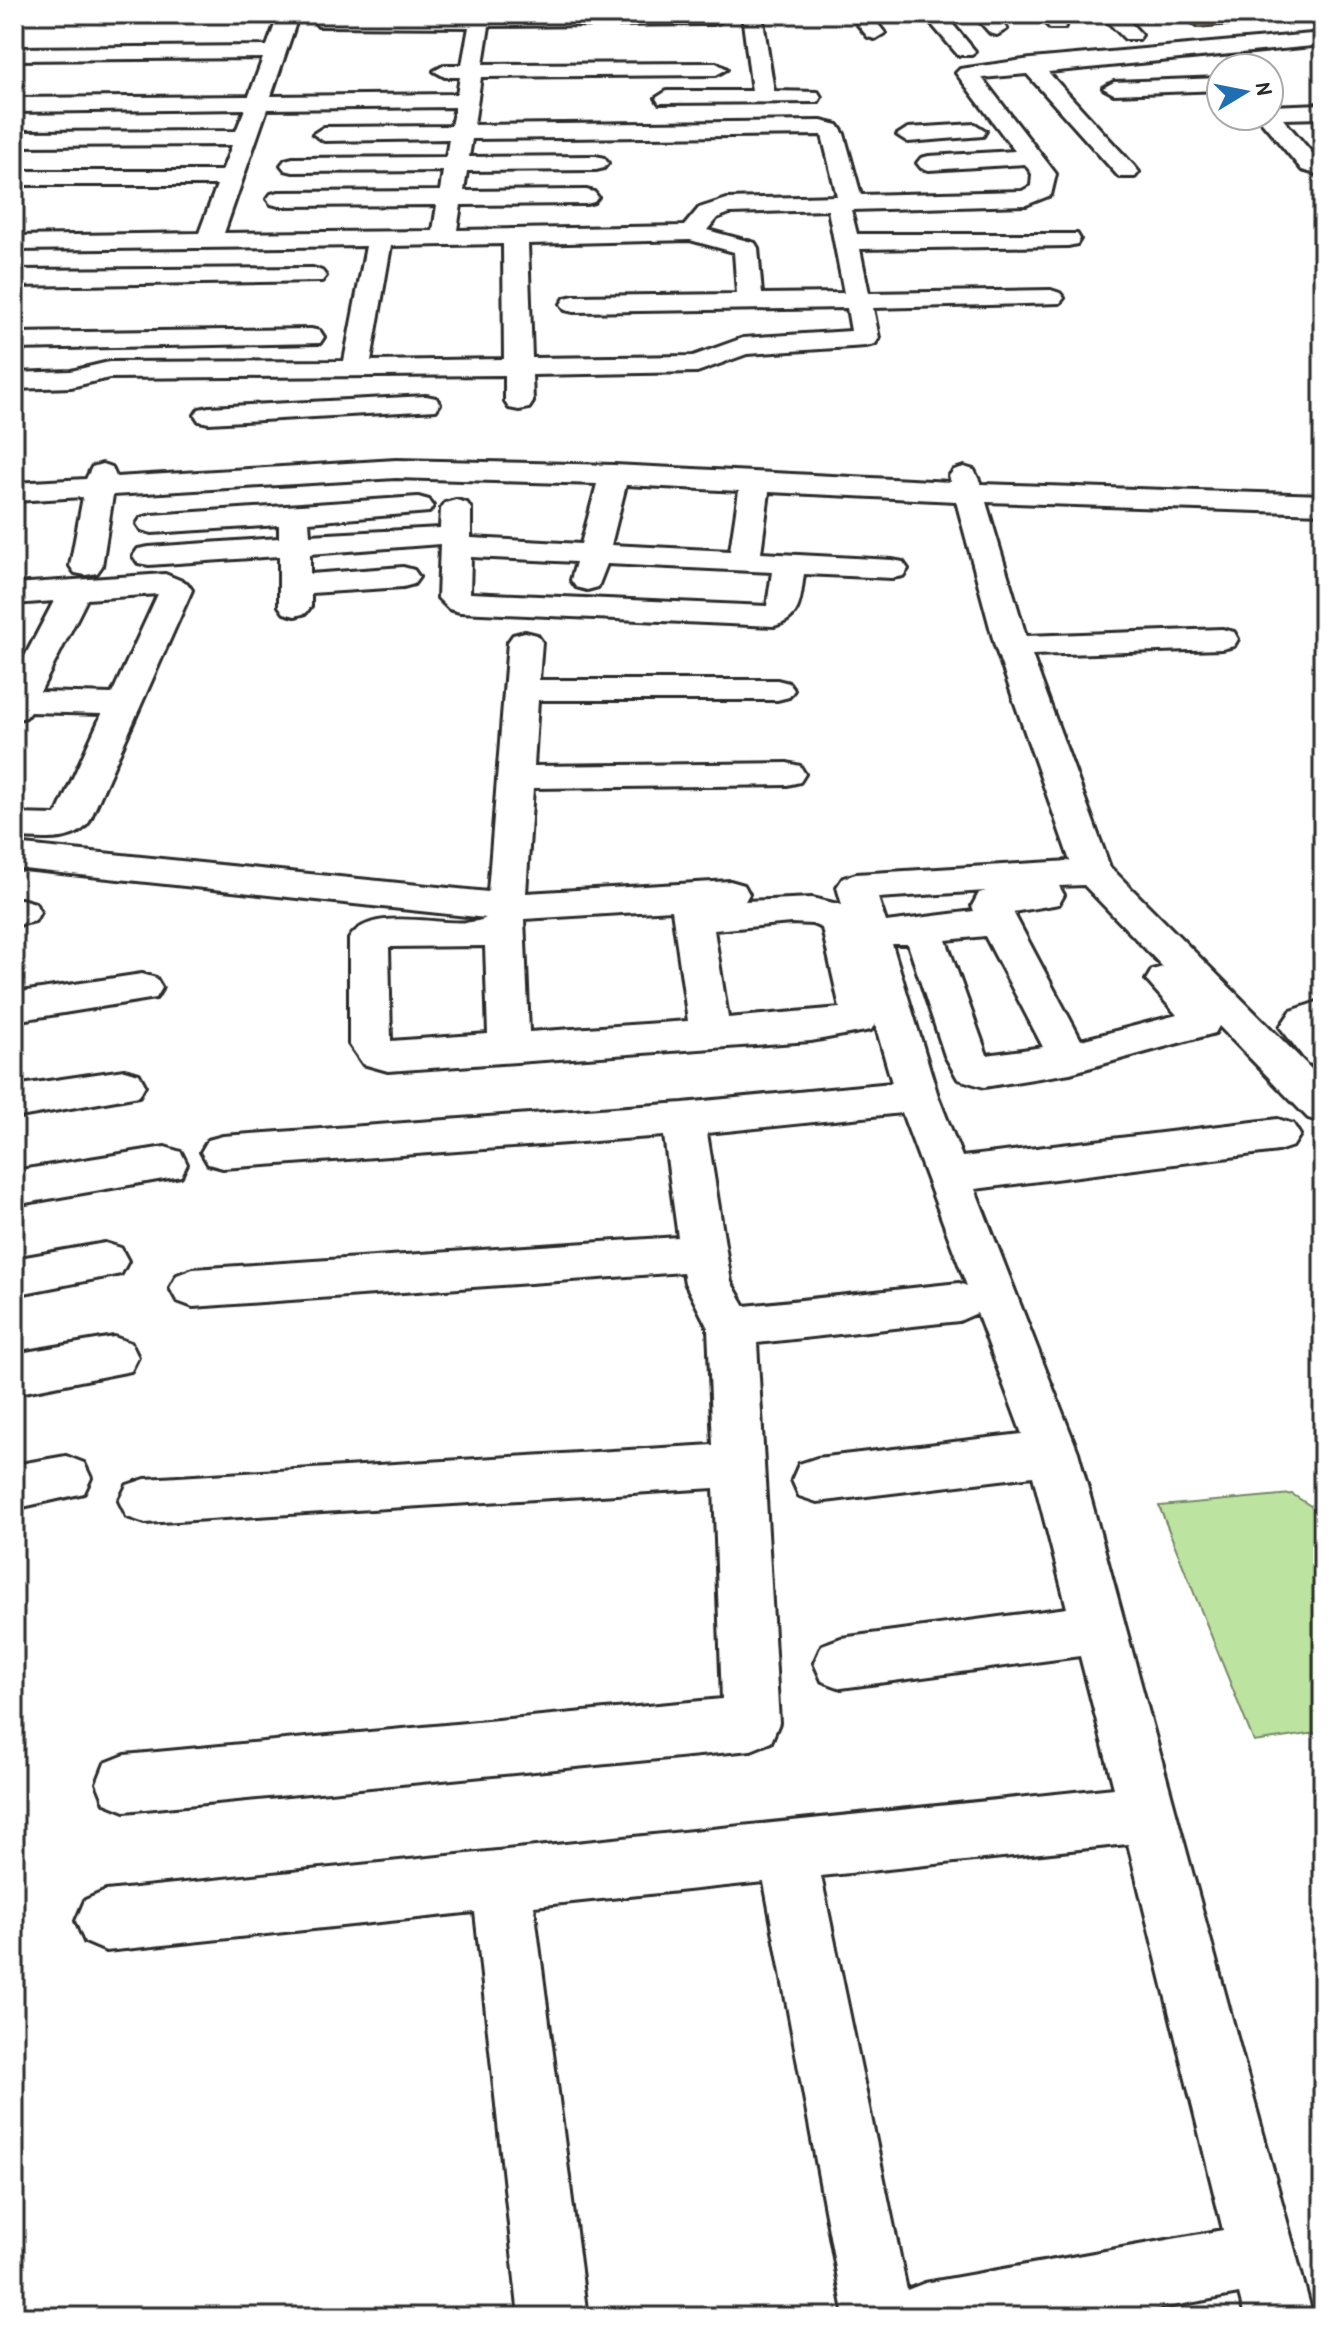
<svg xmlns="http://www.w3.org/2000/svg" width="1337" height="2331" viewBox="0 0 1337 2331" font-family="'Patrick Hand',sans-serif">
  <rect width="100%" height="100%" fill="#fff"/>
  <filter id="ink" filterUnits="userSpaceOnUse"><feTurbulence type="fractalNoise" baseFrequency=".0125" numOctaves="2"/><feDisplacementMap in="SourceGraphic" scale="16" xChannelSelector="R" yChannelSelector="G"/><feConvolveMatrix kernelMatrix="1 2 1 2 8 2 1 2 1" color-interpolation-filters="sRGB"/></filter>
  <g filter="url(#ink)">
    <!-- green -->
    <polygon fill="#bce39f" stroke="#748765" stroke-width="2" points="1292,1494 1323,1514 1323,1732 1254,1742 1159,1506"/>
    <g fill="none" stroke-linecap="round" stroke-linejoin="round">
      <!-- minor casing -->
      <g stroke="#2b2b2b" stroke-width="6">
        <g id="minor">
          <path d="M279,14H299L271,96L457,94L460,77H445L434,71L445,65H462L469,27L318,26L315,22L325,16L720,14L723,18L720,22L713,24L489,26L483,64L716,63L727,69L716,75L481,77L474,125L821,121L838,125L844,134L861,195L1022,191L1031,186L1032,174L1025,164L929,170L921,168L917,163L921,158L929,156L1015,151L956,73L960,69L1031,59L1323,33V45L1048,72L1135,167L1139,172L1135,177H1119L1027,74L982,78L1056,174L1051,195L1026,205L851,210L857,234H1077L1080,239L1077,244L1068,246L860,249L869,293L1051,290L1060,293L1064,298L1060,303L873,308L879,338L875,344L866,346L747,354L697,372L532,375L533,402L529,408L519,410L509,408L505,402V375L109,378L71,387L14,389V373L71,371L109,362L344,361L366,246L14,250V236L199,233L217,185H14V171H222L232,145L14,146V132L236,131L245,109L14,112V98L249,96L263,58L14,60V48L267,46ZM455,107L451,126L324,127L313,134L324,141L449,139L446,157L293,158L285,160L281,165L285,170L293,172L443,171L440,191L279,192L271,194L267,199L271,204L279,206L437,205L433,231L224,233L267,109ZM822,135L837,196L727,199L699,208L684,226L457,230L461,205L586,204L594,202L598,197L594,192L586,190L464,191L467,171L596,170L604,168L608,163L604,158L596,156L469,157L472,139ZM828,210L844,293L762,294L758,248L755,243L707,230L717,218L730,213ZM690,240L734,252L737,294L574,296L565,298L561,304L565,310L574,312L847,308L851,331L743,338L693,356L532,358L528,244ZM503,244L504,359L371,361L391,246Z"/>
          <polygon points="742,14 762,14 774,91 818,92 821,97 818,102 659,103 656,98 667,91 752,91"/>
          <polygon points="849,14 870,14 885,33 875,39 868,37"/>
          <polygon points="923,14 944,14 975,51 972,55 958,55"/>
          <polygon points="973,14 994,14 1007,29 997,35 990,33"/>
          <polygon points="1036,14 1058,14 1067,24 1064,28 1050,28"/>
          <polygon points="1100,14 1122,14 1142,35 1139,39 1125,39"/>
          <polygon points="1221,78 1221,90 1114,94 1103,88 1114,82"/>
          <polygon points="1323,104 1323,118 1283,119 1318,160 1323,162 1323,176 1302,170 1257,116 1269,116 1269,106"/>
          <polygon points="975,124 986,131 983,136 908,142 897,135 908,128"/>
          <polygon points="313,268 322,271 326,276 322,281 14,286 14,270"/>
          <polygon points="311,329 320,331 324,337 320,343 14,349 14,333"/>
          <polygon points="426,396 436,398 440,404 436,410 209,423 199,421 195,415 199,409 209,407"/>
          <path d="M396,460L614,465L951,482L949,476L954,470L964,467L974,470L981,484L1323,495V513L986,502L1026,636L1222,629L1234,632L1238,639L1234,646L1222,649L1032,655L1110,867L1323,1081V1123L1308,1118L1219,1026L1215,1033L1070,1073L984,1087L958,1079L945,1056L908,944H892L938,1096L962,1157L1278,1119L1293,1124L1300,1135L1293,1146L1278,1151L975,1189L1078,1452L1313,2317H1245L1239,2294L1112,2317H845L764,1882L534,1906L587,2317H519L475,1912L106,1951L85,1942L76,1921L85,1900L106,1891L1114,1788L1080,1656L841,1688L822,1681L814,1663L822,1645L841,1638L1067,1608L1033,1476L817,1502L799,1496L792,1480L799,1464L817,1458L1022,1434L977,1313L959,1321L757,1343L779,1723L771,1742L751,1750L125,1811L105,1803L97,1783L105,1763L125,1755L722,1699L714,1488L145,1523L127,1517L119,1501L127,1485L145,1479L713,1445L708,1328L685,1283L683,1272L193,1307L177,1301L170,1288L177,1275L193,1269L678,1237L664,1136L223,1168L208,1164L201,1152L208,1140L223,1136L683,1103L892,1083L875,1024L871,1030L811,1041L388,1071L363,1064L349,1044V939C373,900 456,934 486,918L14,868V844L488,892L508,642L513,635L525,632L537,635L542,642L539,680H777L789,683L794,690L789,697L777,700H538L534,766L787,763L800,766L805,774L800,782L787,785L533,788L526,893L730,881L744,885L749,894L745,901L812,898L842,905L837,887L843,878L856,874L1070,861L995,646L956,501L769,492L761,553L892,560L903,562L908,569L903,576L892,578L804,574C800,599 802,619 774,626L460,612L449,609L438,598L440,544L310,554V574L403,567L414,570L419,577L414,584L403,587L311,593V606L306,613L295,616L284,613L279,606V556L149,565L138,563L133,556L138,549L149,547L279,538V525L152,533L141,530L137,524L141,518L152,515L418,497L429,500L433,506L429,512L309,522L310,535L440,528L441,509L445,503L456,500L467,503L471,509V538L581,544L597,484L396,478L113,495L102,566L97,573L86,575L75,573L70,566L83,497L14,501V483L86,479L92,467L102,464L112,467L116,477ZM626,485L739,491L730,551L611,545ZM471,557L576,562L571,580L576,587L587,590L598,587L607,564L772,572L767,606L470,593ZM1084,885L1163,967L1152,970L1146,980L1177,1015L1081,1040L1013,912L1059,904L1064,895L1059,886ZM986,891L979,893L972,906L974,911L886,922L878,898ZM672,910L688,1021L529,1032L524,919ZM791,923L812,924L822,928L840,1008L728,1018L714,930ZM985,936L1043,1047L987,1055L946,940ZM485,946L488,1034L391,1041L389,947ZM902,1113L967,1286L959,1283L745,1306L731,1282L707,1133ZM1128,1844L1223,2230L925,2283L907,2290L821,1876Z"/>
          <path d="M165,574L187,583L192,590L89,822C74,845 39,838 14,838V814L56,815L102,714L30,712L26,717L14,720V677L54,601L14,604V584ZM158,594L112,694L40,692L87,599Z"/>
          <polygon points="21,899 35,903 40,912 35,921 14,926 14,900"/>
          <polygon points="142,974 156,978 162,988 156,998 14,1021 14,993"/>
          <polygon points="1323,1000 1323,1067 1308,1063 1280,1027 1291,1011"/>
          <polygon points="124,1070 139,1074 145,1085 139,1096 14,1118 14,1086"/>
          <polygon points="165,1147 181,1152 187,1164 181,1176 14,1205 14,1171"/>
          <polygon points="105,1243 121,1248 128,1261 121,1274 14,1295 14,1259"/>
          <polygon points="114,1337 131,1343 138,1357 131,1371 14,1394 14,1354"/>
          <polygon points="66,1456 84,1463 91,1478 84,1493 14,1509 14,1465"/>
        </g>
      </g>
      <!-- minor -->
      <use href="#minor" fill="#fff" fill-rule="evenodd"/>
    </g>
    <!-- wall -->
    <polygon fill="#c2a37e" stroke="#2b2b2b" stroke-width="2" points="1180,14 1323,14 1196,28"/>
    <!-- shaded-wall -->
    <polygon fill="#9e8567" stroke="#2b2b2b" stroke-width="2" points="1222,14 1323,14 1323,18 1196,28 1199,16"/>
    <!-- building -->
    <polygon fill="#e2be93" stroke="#2b2b2b" stroke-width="2" points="1196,14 1222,14 1199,16"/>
  </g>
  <!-- margin -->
  <rect width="1337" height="2331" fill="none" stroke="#fff" stroke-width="48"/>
  <rect x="24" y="24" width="1289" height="2283" fill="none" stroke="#2b2b2b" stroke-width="3" filter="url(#ink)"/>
  <!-- north arrow -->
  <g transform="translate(1245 92) rotate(80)"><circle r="38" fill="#ffffff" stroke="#aaaaaa" stroke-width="2"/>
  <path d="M0-6L14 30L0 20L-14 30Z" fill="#1f6fb2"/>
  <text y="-12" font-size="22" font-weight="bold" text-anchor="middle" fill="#2b2b2b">N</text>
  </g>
</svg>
